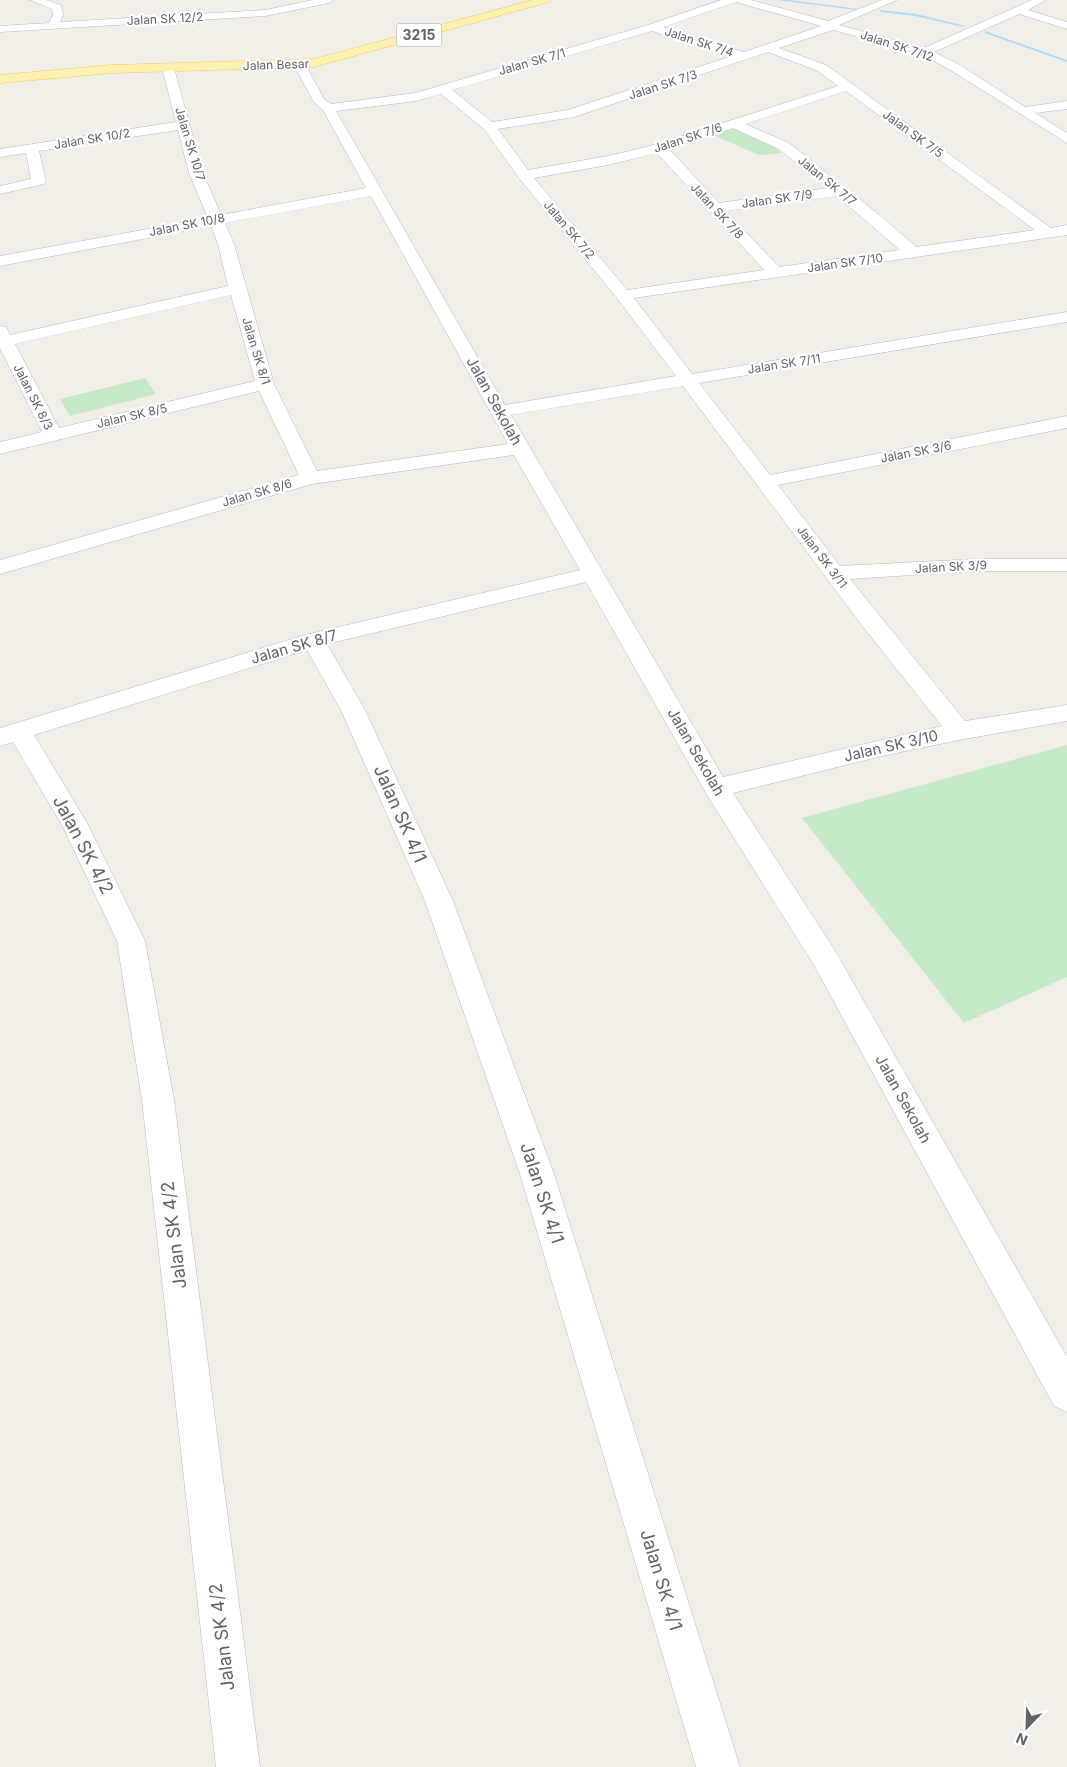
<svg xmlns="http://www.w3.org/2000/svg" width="1067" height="1767" viewBox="0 0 1067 1767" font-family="Inter,sans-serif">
  <rect width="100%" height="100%" fill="#f1efe8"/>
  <!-- green -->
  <g fill="#c5e8c5">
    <polygon points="731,128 774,147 781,153 759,155 713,135"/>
    <polygon points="145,378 156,394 70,416 60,399"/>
    <polygon points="1067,745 1067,977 964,1023 802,818"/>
  </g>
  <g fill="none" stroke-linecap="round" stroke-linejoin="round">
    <!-- stream -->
    <g fill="#aadaff" fill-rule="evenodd">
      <polygon points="777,0 789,0 858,9 856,10"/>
      <polygon points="880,10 916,14 965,26 963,27 916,16 881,12"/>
      <polygon points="985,31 1067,60 1067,62 985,33"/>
    </g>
    <!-- minor casing -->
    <g stroke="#b5b8bc" stroke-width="1">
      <g id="minor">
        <polygon points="30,0 46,0 61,5 63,15 60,22 265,10 313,0 334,0 329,3 265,16 0,32 0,26 49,23 53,15 52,9"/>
        <path d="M721,0H751L828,21L882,0H897L839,25L924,48L1032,0H1046L1028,10L1067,22V29L1019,14L934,52L960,65L1025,107L1067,101V109L1035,113L1067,133V143L952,71L921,54L833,30L779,48L826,65L1051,228L1067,225V235L634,298L692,374L1067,312V322L699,383L770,475L1067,416V428L778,485L840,566L976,559H1067V571H976L850,579L965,721L1067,705V721L959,740L882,756L733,793L834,949L1067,1357V1412L1054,1406L814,965L707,795L586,582L327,644L365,710L453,901L554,1174L740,1767H696L520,1174L425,901L341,710L307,650L34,735L87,823L145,941L174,1100L260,1767H216L142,1100L117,941L62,825L13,742L0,746V728L305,635L580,570L514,455L312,484L0,574V560L299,475L259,391L0,454V442L42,432L0,348V326L6,327L10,335L228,286L218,244L211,226L0,266V256L208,218L189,173L178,130L39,151L46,181L44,184L0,194V186L31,179L26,153L0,157V149L176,122L162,68L168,64L174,68L203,173L221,215L366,188L323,110L313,101L294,65L296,62H304L324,99L331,104L415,93L648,25ZM736,2L821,26L744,52L663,27ZM652,31L732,56L568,110L492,122L452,90ZM768,52L818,71L838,86L654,145L608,156L528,170L498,129L574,117ZM846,91L1035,230L916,247L883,218L789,143L745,124ZM441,94L484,129L519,178L617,298L676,376L505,405L336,111L416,101ZM733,128L779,149L828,188L719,203L669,149ZM657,153L764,270L627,290L534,178L608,165ZM371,196L508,444L317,471L274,384L234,244L225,223ZM837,196L900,250L779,267L726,211ZM231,295L255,381L59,428L15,344ZM683,386L861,624L942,726L723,777L511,415Z"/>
      </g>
    </g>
    <!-- primary casing -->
    <g stroke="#f2c960" stroke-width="1">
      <polygon id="primary" points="533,0 550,0 549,2 314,67 112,73 0,83 0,75 112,65 314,59"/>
    </g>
    <!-- minor -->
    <use href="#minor" fill="#fff" fill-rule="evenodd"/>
    <!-- primary -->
    <use href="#primary" fill="#fff2af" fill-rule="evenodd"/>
  </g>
  <g text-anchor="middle" stroke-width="4.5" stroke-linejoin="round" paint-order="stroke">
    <!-- far-street labels -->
    <g font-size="12" fill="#5f6368" stroke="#fff">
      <text transform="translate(165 19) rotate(-3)" y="4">Jalan SK 12/2</text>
      <text transform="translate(699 42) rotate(18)" y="4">Jalan SK 7/4</text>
      <text transform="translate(897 46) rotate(18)" y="4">Jalan SK 7/12</text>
      <text transform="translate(532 62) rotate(-16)" y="4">Jalan SK 7/1</text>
      <text transform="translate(276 65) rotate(-2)" y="4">Jalan Besar</text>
      <text transform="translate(663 85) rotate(-18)" y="4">Jalan SK 7/3</text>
      <text transform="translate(913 134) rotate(36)" y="4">Jalan SK 7/5</text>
      <text transform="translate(688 138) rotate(-18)" y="4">Jalan SK 7/6</text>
      <text transform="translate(92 139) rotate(-9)" y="4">Jalan SK 10/2</text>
      <text transform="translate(190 144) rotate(73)" y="4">Jalan SK 10/7</text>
      <text transform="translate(827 181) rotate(39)" y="4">Jalan SK 7/7</text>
      <text transform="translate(777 199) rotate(-8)" y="4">Jalan SK 7/9</text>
      <text transform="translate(717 211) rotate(47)" y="4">Jalan SK 7/8</text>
      <text transform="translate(187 225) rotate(-11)" y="4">Jalan SK 10/8</text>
      <text transform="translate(569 230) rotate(50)" y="4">Jalan SK 7/2</text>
      <text transform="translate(845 263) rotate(-8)" y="4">Jalan SK 7/10</text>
      <text transform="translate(256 351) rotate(73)" y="4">Jalan SK 8/1</text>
      <text transform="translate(784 364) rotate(-9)" y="4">Jalan SK 7/11</text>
      <text transform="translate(33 397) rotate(63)" y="4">Jalan SK 8/3</text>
      <text transform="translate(132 416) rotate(-13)" y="4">Jalan SK 8/5</text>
      <text transform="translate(916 452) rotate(-11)" y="4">Jalan SK 3/6</text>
      <text transform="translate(257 493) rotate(-16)" y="4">Jalan SK 8/6</text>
      <text transform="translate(822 557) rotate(53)" y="4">Jalan SK 3/11</text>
      <text transform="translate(951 567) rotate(-3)" y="4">Jalan SK 3/9</text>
    </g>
    <!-- shield labels -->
    <rect fill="#fff" stroke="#8f9295" stroke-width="1" x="396.5" y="23.5" width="45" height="23" rx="4"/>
    <g font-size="14" font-weight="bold" fill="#5f6368">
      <text x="419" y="40">3215</text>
    </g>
    <!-- street labels -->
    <g font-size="15" fill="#5f6368" stroke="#fff">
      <text transform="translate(494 401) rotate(61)" y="5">Jalan Sekolah</text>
      <text transform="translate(294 647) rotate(-16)" y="5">Jalan SK 8/7</text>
      <text transform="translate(891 746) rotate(-13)" y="5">Jalan SK 3/10</text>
      <text transform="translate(696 752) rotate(60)" y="5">Jalan Sekolah</text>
      <text transform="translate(903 1099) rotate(61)" y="5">Jalan Sekolah</text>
    </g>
    <!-- near-street labels -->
    <g font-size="18" fill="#5f6368" stroke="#fff">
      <text transform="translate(400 814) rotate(66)" y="6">Jalan SK 4/1</text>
      <text transform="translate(83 845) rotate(62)" y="6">Jalan SK 4/2</text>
      <text transform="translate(542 1193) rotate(72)" y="6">Jalan SK 4/1</text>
      <text transform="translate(174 1235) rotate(-97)" y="6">Jalan SK 4/2</text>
      <text transform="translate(661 1580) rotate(73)" y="6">Jalan SK 4/1</text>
      <text transform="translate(222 1637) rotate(-97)" y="6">Jalan SK 4/2</text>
    </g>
  </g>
  <!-- north arrow -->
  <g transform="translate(1027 1727) rotate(203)" stroke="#ffffff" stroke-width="4" paint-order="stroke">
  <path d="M0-4L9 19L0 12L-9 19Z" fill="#5f6368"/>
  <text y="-8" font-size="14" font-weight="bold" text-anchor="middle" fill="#5f6368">N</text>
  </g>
</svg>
